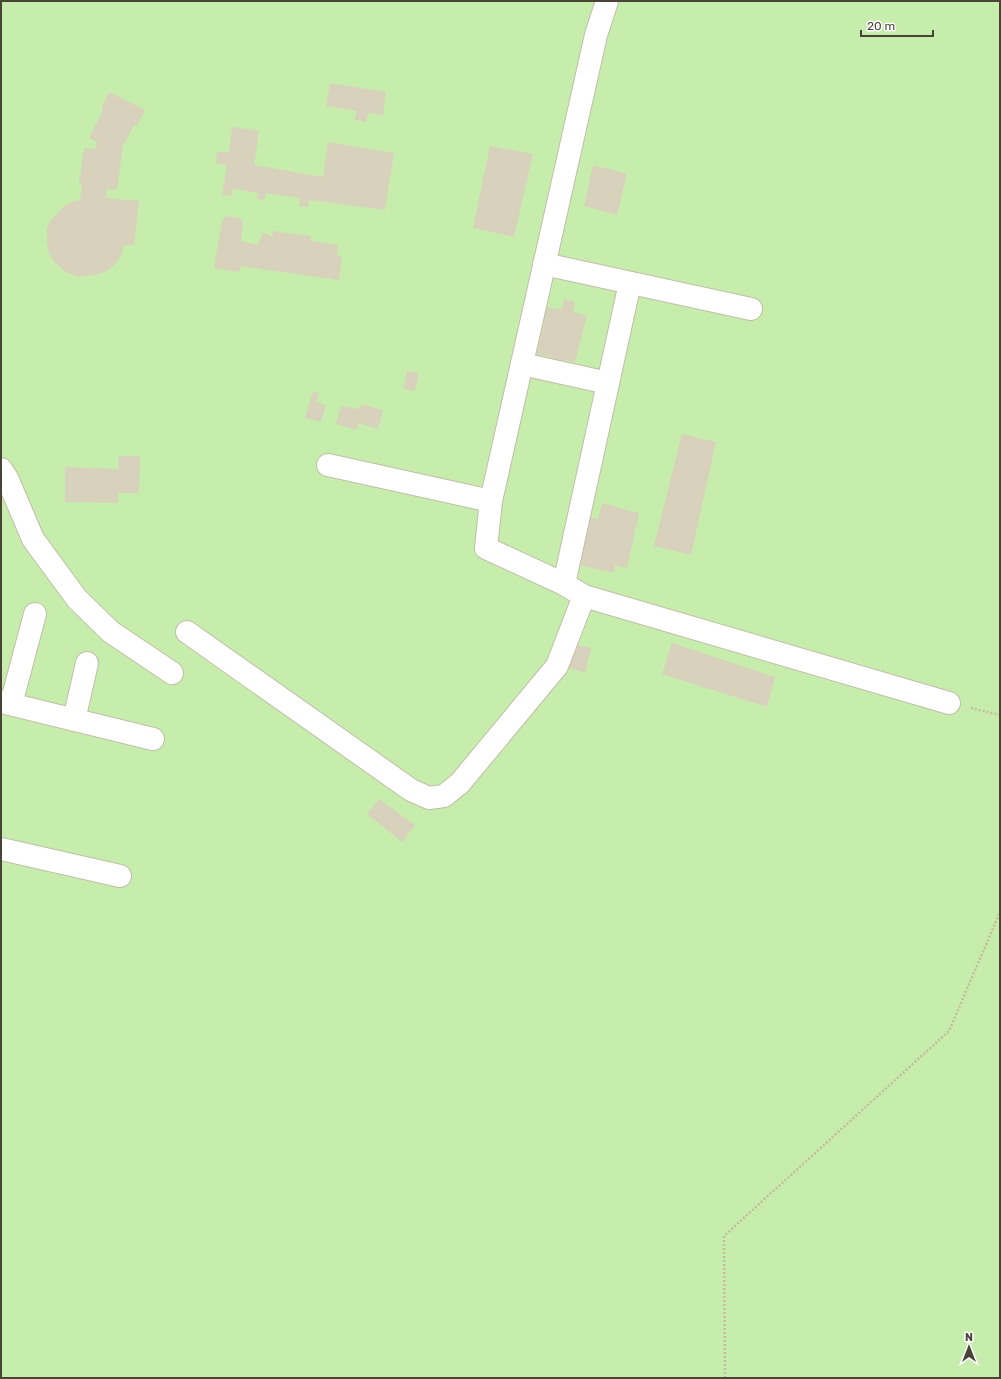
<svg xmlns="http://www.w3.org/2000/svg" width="1001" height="1379" viewBox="0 0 1001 1379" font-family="Rubik,sans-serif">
  <rect width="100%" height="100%" fill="#f5f3e8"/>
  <!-- green -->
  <rect fill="#c7edad" x="1" y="1" width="999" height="1377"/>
  <!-- building -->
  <g fill="#d8d1bc">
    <polygon points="330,83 386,92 383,115 368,113 366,122 354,120 357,111 326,106"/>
    <polygon points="109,92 145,110 137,126 134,125 123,146 117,190 107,189 106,198 139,201 134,245 124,245 121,256 115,264 108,270 100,274 78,277 66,272 54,262 49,253 47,241 47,229 50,221 64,206 71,202 80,200 82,185 79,184 84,148 95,149 97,142 89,138 103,110 101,109"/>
    <polygon points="232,127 259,131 254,165 323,177 328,142 394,153 385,210 309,200 308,207 299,206 300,198 266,193 265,200 257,199 258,193 233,189 232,196 222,194 227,165 216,163 217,152 229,152"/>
    <polygon points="490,146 533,154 514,237 473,228"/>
    <polygon points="593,165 627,174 617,215 584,206"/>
    <polygon points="229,216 240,218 243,222 241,241 258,245 261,236 264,233 268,234 272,237 273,231 311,236 311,241 338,245 337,255 342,256 339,280 240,266 239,272 214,268 222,221 225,217"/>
    <polygon points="564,299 575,302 573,312 587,316 575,362 563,360 559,370 549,367 552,357 537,354 547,307 562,310"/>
    <polygon points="407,371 419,373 415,391 403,389"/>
    <polygon points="313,391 319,393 316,402 326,405 321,422 305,418"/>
    <polygon points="361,404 383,410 378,429 358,423 357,430 336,424 341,406 359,409"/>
    <polygon points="682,434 716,442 691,555 654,546"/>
    <polygon points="119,456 140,456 139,493 118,493 118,503 65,502 65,467 118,469"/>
    <polygon points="602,503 639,513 627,568 615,565 614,573 575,564 587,517 598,519"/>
    <polygon points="672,643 775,677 767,707 662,674"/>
    <polygon points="572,644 591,648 585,673 566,667"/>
    <polygon points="379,799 415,825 402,842 367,814"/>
  </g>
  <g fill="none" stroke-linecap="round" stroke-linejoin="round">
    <!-- minor casing -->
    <g stroke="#c2bda9" stroke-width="24">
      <g id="minor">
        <polyline points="544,264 751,309"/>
        <polyline points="522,364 608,383"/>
        <polyline points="328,465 491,501 596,35 607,1"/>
        <polyline points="1,469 7,478 33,539 77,599 111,632 172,673"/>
        <polyline points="491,501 486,548 564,584 584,596 949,703"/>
        <polyline points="564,584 630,283"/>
        <polyline points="187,632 411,790 429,798 444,796 460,783 557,666 584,596"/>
        <polyline points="1,702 153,739"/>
        <polyline points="11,704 35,614"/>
        <polyline points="74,720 87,663"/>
        <polyline points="1,849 120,876"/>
      </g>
    </g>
    <!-- path -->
    <g stroke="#c5bc99" stroke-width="2.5" stroke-dasharray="2 2" stroke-linecap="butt">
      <polyline points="971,708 1000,715"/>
      <polyline points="725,1378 724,1236 949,1031 1000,912"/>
    </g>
    <!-- minor -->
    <use href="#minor" stroke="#fff" stroke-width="22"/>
  </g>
  <!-- border -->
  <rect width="1001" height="1379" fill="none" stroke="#494435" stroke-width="4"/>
  <!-- north arrow -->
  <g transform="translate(969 1347)" stroke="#ffffff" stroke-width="3" paint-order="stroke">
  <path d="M0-3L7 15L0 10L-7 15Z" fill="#494435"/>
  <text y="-6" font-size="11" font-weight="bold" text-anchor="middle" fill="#494435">N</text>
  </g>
  <!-- scale -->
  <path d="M861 30v6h72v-6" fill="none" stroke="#494435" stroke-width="2"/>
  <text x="867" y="30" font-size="12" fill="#494435" stroke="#ffffff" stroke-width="3" paint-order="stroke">20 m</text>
</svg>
